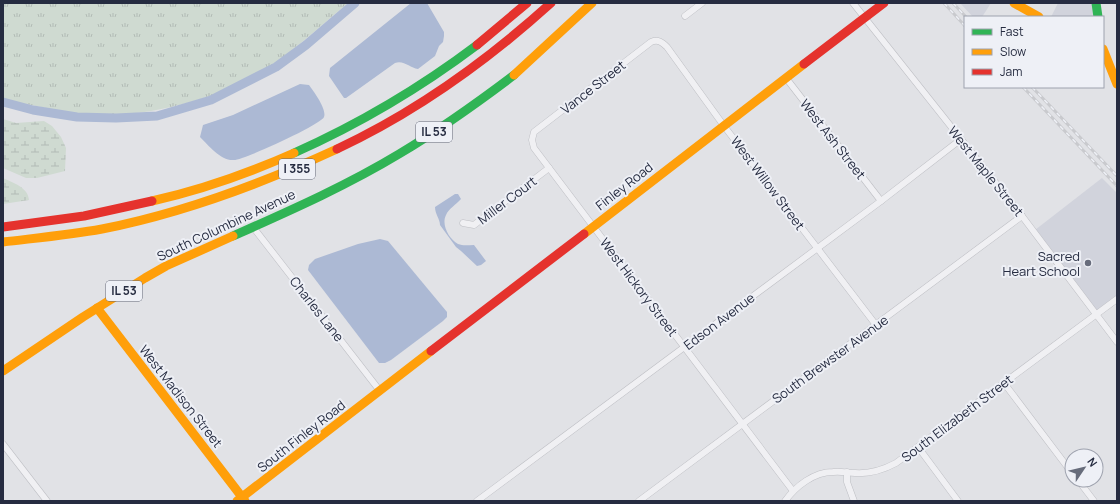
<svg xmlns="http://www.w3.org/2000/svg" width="1120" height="504" viewBox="0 0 1120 504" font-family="Manrope,sans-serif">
  <defs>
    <pattern id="grass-tufts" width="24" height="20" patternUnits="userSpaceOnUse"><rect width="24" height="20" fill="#cfdad1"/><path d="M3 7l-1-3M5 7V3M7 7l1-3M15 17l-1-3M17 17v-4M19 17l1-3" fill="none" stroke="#b2bbb5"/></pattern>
    <pattern id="wetland-marsh" width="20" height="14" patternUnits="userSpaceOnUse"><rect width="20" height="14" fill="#cfdad1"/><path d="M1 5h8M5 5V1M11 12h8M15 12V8" fill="none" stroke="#b2bbb5"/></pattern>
  </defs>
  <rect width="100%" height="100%" fill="#e1e2e6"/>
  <!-- built -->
  <g fill="#d1d3dc">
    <polygon points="960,3 991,3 982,17 973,17"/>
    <polygon points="1058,3 1094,3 1096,17 1051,17"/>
    <polygon points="1102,178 1117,193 1117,296 1097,311 1035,230"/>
  </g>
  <!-- grass -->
  <path fill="url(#grass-tufts)" d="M3,3H348C318,28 287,58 253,77C210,101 144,117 95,115C77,114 59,111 41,107C28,104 15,103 3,98Z"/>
  <!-- wetland -->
  <g fill="url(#wetland-marsh)">
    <polygon points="3,119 16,123 44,121 52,126 61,137 66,148 65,171 37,178 26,178 3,168"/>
    <path d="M3,178C13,183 28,187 29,200L3,204Z"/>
  </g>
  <!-- water -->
  <g fill="#acb9d4">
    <path d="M411,3H427L444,32V36L443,42L439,46L435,56L418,69C410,68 404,60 395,63L346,98H344L329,76L330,68Z"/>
    <path d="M300,84L309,85C314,92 327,109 324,117C322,124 244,160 234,160C221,161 209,146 200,137L203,125L233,115Z"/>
    <path d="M455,194H458L461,199C456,205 449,208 446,215C441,225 449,239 458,244C463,246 468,245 474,245L486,261L481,265L477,266L461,251L456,247L440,225C440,219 435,214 435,207Z"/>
    <polygon points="380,239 388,241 447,312 447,317 443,321 391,360 385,363 379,363 308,270 309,265 315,259 358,244"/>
  </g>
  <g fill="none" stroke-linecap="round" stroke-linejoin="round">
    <!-- river -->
    <polyline stroke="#acb9d4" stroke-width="9" points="3,102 33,110 77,117 116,118 157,116 211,100 276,67 306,45 355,3"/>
    <!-- street casing -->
    <g stroke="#bebfc4" stroke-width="7">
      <g id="street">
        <polyline points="853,3 1022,216 1117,342"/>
        <polyline points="685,16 702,3"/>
        <polyline points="786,78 881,201"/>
        <polyline points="463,223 474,225 549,168"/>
        <polyline points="253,227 380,391"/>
        <polyline points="1004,383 1072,473"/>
        <polyline points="3,444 47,501"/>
        <polyline points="918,447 958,501"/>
        <polyline points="847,472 847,482 854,501"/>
        <polyline points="1078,480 1094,501"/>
        <path d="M793,491L534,148L532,140L534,132L651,42C658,39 662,42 667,47L724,126L876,325"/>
        <polyline points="477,501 881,201 960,140"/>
        <polyline points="639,501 1022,216"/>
        <path d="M785,501C796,486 814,472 833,472C841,471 848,473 855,473C870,474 883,470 896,463L1117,299"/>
      </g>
    </g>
    <!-- street -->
    <use href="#street" stroke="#f0f0f3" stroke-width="6"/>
    <!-- fast -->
    <g stroke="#30b455" stroke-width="9">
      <polyline points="1096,3 1098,17"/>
      <path d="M294,153C359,124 420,88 477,45"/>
      <path d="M233,236C289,211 346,186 399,154C439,130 477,103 514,75"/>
    </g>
    <!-- slow -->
    <g stroke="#ff9f0a" stroke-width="9">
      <polyline points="1014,3 1039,17"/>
      <polyline points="1103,49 1117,84"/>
      <polyline points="514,75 592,3"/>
      <path d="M152,201C201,190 249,173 294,153"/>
      <polyline points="584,234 804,64"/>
      <path d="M3,242C36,238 69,235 102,229C183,213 261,184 337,149"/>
      <polyline points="97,308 245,501"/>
      <polyline points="3,371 83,317 145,278 166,266 233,236"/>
      <polyline points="237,501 431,351"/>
    </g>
    <!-- jam -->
    <g stroke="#e5322d" stroke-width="9">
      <polyline points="477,45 527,3"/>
      <polyline points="804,64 884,3"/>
      <path d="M337,149C414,113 488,60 551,3"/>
      <polyline points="3,227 84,216 152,201"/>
      <polyline points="431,351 584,234"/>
    </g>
    <!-- rail casing -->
    <g stroke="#c9cace" stroke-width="3">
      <g id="rail">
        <polyline points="944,3 965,26"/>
        <polyline points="953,3 966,17"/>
        <polyline points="1023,87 1117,186"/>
        <polyline points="1032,87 1117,176"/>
      </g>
    </g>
    <!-- rail -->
    <use href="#rail" stroke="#eef0f6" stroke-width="1.5" stroke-dasharray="4.5" stroke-linecap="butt"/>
  </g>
  <!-- markers -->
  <circle fill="#676c7b" stroke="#eef0f6" stroke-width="1.5" cx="1088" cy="263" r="4"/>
  <g text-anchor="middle" stroke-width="4" stroke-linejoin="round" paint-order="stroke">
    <!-- shield labels -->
    <g fill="#eef0f6" stroke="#626777" stroke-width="1">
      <rect x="416" y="122" width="36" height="20" rx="3"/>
      <rect x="279" y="159" width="36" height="20" rx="3"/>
      <rect x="106" y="281" width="36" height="20" rx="3"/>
    </g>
    <g font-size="12" font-weight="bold" fill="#262c41">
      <text x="434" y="136">IL 53</text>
      <text x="297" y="173">I 355</text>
      <text x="124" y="295">IL 53</text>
    </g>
    <!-- street labels -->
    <g font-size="13" fill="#262c41" stroke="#eef0f6">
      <text transform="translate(593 87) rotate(-38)" y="5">Vance Street</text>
      <text transform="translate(833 139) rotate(52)" y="5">West Ash Street</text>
      <text transform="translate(986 171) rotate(51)" y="5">West Maple Street</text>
      <text transform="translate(768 183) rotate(53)" y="5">West Willow Street</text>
      <text transform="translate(624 186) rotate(-38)" y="5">Finley Road</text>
      <text transform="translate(507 200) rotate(-37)" y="5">Miller Court</text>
      <text transform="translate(226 225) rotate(-25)" y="5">South Columbine Avenue</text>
      <text transform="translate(639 287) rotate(53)" y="5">West Hickory Street</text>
      <text transform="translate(317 309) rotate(52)" y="5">Charles Lane</text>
      <text transform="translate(719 321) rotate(-37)" y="5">Edson Avenue</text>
      <text transform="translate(830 359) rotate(-36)" y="5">South Brewster Avenue</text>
      <text transform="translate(181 396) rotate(52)" y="5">West Madison Street</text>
      <text transform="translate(957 418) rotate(-37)" y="5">South Elizabeth Street</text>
      <text transform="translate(301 436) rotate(-38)" y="5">South Finley Road</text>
    </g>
    <!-- poi labels -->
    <g font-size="13" fill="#262c41" stroke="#eef0f6" text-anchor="end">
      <text x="1080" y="261">Sacred<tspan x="1080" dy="15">Heart School</tspan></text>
    </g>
  </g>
  <!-- border -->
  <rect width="1120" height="504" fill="none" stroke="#262c41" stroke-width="8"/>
  <!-- legend -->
  <rect x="964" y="16" width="140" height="72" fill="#eef0f6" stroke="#9ea2ae"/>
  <rect x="972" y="29" width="20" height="6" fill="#30b455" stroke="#9ea2ae"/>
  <text x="1000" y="36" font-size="12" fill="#262c41">Fast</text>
  <rect x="972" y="49" width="20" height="6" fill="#ff9f0a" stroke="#9ea2ae"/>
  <text x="1000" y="56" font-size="12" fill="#262c41">Slow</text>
  <rect x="972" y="69" width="20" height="6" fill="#e5322d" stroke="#9ea2ae"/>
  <text x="1000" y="76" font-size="12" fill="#262c41">Jam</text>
  <!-- north arrow -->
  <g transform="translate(1084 468) rotate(55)"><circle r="19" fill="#eef0f6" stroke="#9ea2ae"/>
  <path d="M0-3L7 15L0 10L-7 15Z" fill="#676c7b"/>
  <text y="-6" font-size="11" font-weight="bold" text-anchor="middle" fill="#262c41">N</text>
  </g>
</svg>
